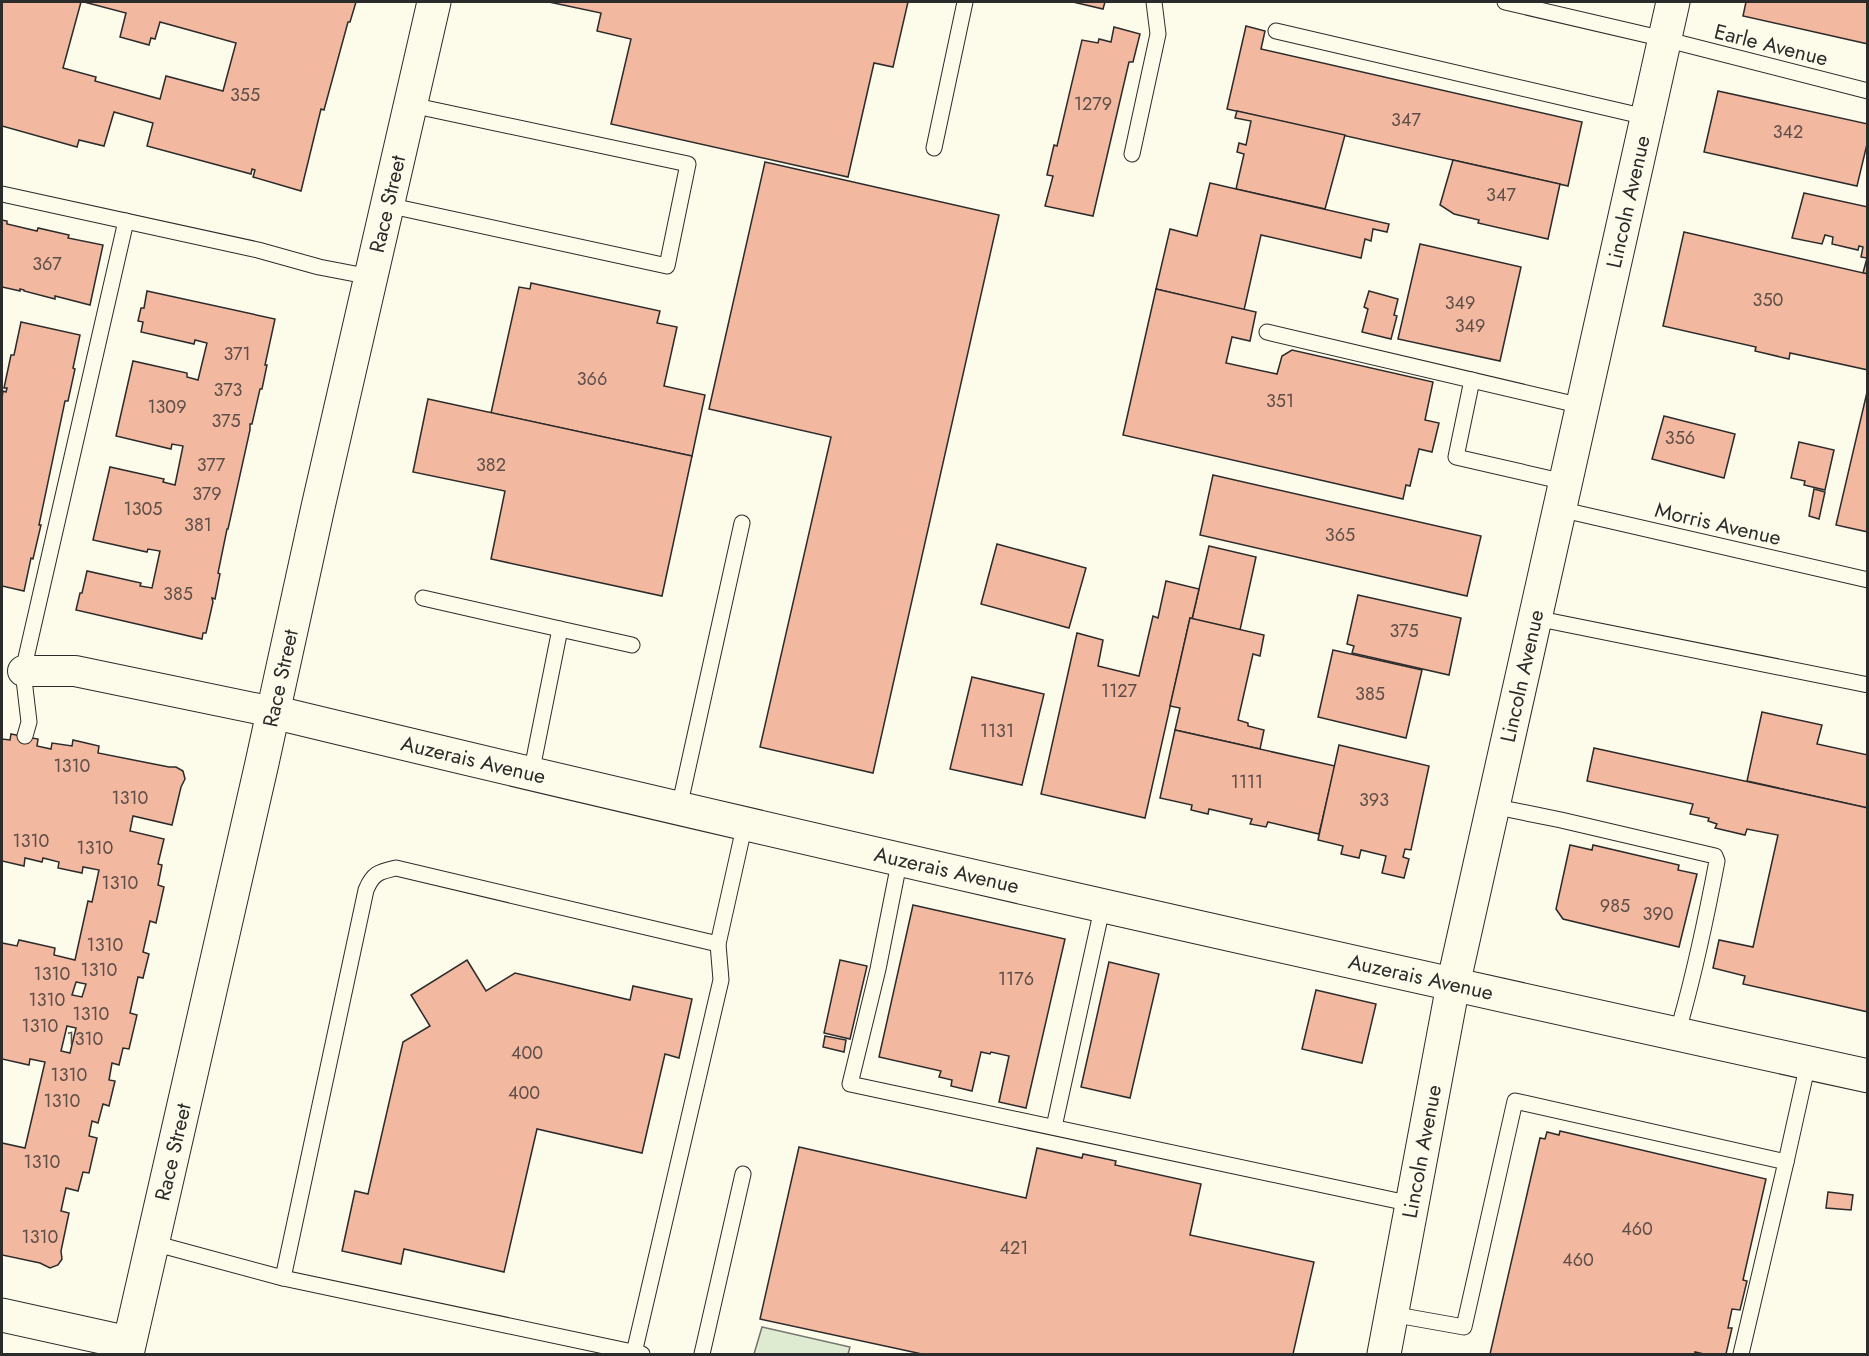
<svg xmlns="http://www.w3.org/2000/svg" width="1869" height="1356" viewBox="0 0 1869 1356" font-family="Jost,sans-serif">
  <rect width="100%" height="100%" fill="#fdfbea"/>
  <!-- green -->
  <polygon fill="#deebd1" stroke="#74746e" stroke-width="1.5" points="762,1327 850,1347 848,1354 754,1354"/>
  <!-- building -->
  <g fill="#f2b8a0" stroke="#2b2b2b" stroke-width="1.5" fill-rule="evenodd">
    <polygon points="2,2 81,2 63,68 96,77 95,81 160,99 166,76 223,91 236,43 160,22 155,39 151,38 149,45 120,37 126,13 84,2 356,2 350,22 348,22 324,110 321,109 301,191 253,177 255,170 252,169 251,174 147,146 153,123 114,112 104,146 79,140 77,147 2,126"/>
    <polygon points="549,2 908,2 893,67 874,63 848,177 611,124 631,39 597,31 601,13"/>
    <polygon points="1073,2 1105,2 1103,9"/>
    <polygon points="1746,2 1868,2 1868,44 1743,16"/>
    <polygon points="1246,26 1265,31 1261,49 1582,122 1568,186 1227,109"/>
    <polygon points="1114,27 1140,34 1133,62 1129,62 1093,216 1045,206 1053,176 1047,175 1054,145 1057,146 1082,40 1098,43 1099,39 1111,42"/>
    <polygon points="1718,91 1868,124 1868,140 1857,186 1704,152"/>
    <polygon points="1237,111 1345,135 1325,209 1236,189 1244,154 1237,152 1239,143 1246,145 1251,121 1235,118"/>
    <polygon points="1453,160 1560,184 1548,239 1478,223 1479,220 1454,214 1440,205"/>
    <polygon points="765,162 999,215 873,773 760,747 831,437 709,409"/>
    <polygon points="1210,183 1389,224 1387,232 1373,229 1371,241 1365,239 1361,258 1261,235 1244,310 1156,289 1170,229 1197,236"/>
    <polygon points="1804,193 1868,207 1868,274 1863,273 1867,258 1861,257 1863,247 1859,246 1858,250 1832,244 1833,237 1825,235 1822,244 1792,238"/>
    <polygon points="2,220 7,221 7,224 37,231 38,228 69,235 68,238 103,245 90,305 55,296 55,299 24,291 24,290 20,289 20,291 2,287"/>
    <polygon points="1684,232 1868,274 1868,370 1790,353 1789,359 1755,351 1756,347 1663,326"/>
    <polygon points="1420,244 1521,267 1500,361 1398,339"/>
    <polygon points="531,283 660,311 657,323 677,327 664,386 705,395 692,456 491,413 519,287 530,289"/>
    <polygon points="1156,289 1256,312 1250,341 1232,337 1226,363 1277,374 1282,356 1292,350 1433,382 1425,420 1439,423 1432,452 1419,449 1410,486 1406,485 1403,499 1123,435"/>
    <polygon points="147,291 275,319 265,365 267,365 262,389 260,389 252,424 250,424 250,430 228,529 227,529 218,573 220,574 215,599 212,598 213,602 206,633 203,633 202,639 76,610 80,593 82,593 87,571 141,583 140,586 152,588 160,551 148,549 147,552 93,540 110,467 164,479 163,482 175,485 183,446 172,444 171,449 116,436 133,361 187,373 187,377 198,380 207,343 195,340 194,344 141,332 143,322 138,321 141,308 144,308"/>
    <polygon points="1369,291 1398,299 1394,315 1397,316 1391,339 1362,332 1368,309 1364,307"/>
    <polygon points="21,322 80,335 73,368 75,369 68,401 65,401 39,525 41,525 33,559 31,558 24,591 2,586 2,398 3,391 6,392 7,388 4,388 11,355 14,355"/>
    <polygon points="1868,388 1868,532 1836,525"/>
    <polygon points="428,399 692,456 662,596 491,559 505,491 413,472"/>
    <polygon points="1664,416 1735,434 1724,478 1652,459"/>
    <polygon points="1799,442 1834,450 1825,490 1804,485 1805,481 1791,478"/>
    <polygon points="1213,475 1481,536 1467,596 1200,535"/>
    <polygon points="1814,489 1825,492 1819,519 1809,516"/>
    <polygon points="997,544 1086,568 1069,628 981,604"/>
    <polygon points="1209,546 1256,557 1240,630 1192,619"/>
    <polygon points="1166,581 1199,589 1192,619 1190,618 1145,818 1041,794 1077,633 1103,640 1098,666 1139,676 1153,616 1158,618"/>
    <polygon points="1358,595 1461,618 1449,675 1352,653 1354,646 1347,644"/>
    <polygon points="1190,618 1264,635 1260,656 1253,654 1238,720 1248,723 1248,726 1264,730 1260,749 1175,730 1180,708 1170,706"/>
    <polygon points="1333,650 1422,670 1406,738 1318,717"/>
    <polygon points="972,677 1044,694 1022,785 950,769"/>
    <polygon points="1762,712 1822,725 1817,744 1868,755 1868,808 1747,781"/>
    <polygon points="1175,730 1335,766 1319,834 1268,822 1266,827 1250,824 1252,819 1209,809 1208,814 1191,810 1192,805 1160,798"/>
    <path d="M11,734L38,739L37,746L51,749L52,743L72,746L73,740L99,746L98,753L169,767H176L183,771L185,779L181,787L172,825L133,816L130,831L164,839L158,864L162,865L158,885L164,887L156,923L150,921L143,952L149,954L143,978L138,977L130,1013L137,1015L129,1049L123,1048L119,1065L112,1063L109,1080L115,1081L109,1106L103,1104L98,1123L92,1121L89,1136L97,1138L89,1173L83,1172L78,1191L66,1188L61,1211L69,1213L61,1251L62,1259L58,1265L50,1268L40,1263L2,1255V1143L25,1148L45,1062L30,1059L29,1065L2,1059V943L17,946L19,940L55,948L54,955L75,960L88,901L92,902L99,870L83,867L82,873L58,868L59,862L43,858L42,862L25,858L24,866L2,861V739L10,740ZM76,982L86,984L82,997L72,995ZM67,1026L76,1028L70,1053L61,1051Z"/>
    <polygon points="1339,745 1429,766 1411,850 1405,849 1403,857 1409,859 1404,878 1382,873 1386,856 1361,850 1359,858 1341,854 1343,846 1318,840"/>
    <polygon points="1594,748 1868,808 1868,1012 1743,984 1745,976 1713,968 1719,940 1753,947 1778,835 1747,829 1745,835 1715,828 1717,824 1708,821 1709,818 1690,814 1693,804 1587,781"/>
    <polygon points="1570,845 1592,850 1593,845 1679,865 1678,870 1697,874 1679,947 1563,919 1556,909"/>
    <polygon points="913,905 1065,939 1026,1108 999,1102 1009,1056 991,1052 990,1054 981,1052 972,1091 951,1086 952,1080 939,1077 941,1071 879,1057"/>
    <polygon points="467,960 486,991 515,973 630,1000 633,986 692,999 679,1058 665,1054 642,1153 537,1129 504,1272 404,1249 401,1264 342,1251 355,1191 368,1194 403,1042 430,1026 411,995"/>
    <polygon points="840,960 867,966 850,1039 824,1033"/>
    <polygon points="1109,962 1159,974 1130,1098 1081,1087"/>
    <polygon points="1316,990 1376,1004 1362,1063 1302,1049"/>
    <polygon points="825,1036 846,1040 844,1052 823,1047"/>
    <polygon points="1560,1131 1766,1179 1743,1280 1747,1281 1740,1310 1732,1309 1728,1328 1732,1328 1726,1354 1704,1354 1695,1352 1695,1354 1490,1354 1540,1138 1545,1139 1547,1132 1559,1135"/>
    <polygon points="799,1147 1026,1198 1037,1148 1082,1158 1083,1154 1116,1161 1115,1165 1201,1184 1190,1235 1314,1262 1293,1354 922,1354 760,1319"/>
    <polygon points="1828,1192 1853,1195 1851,1210 1826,1208"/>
  </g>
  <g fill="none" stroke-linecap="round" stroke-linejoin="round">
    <!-- lane casing -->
    <g stroke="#2b2b2b" stroke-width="17">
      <g id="lane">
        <polyline points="1505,2 1664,39 1868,91"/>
        <polyline points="1276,31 1646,117"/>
        <polyline points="934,148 965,2"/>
        <polyline points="1132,154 1158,34 1154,2"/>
        <polyline points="2,194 258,250 319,267 371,277"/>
        <polyline points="387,205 667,266 688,164 411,105"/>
        <polyline points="1267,332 1582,406"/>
        <polyline points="1472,380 1456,457 1565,482"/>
        <polyline points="1559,509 1868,580"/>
        <polyline points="423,598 560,629"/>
        <polyline points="1535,618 1868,685"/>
        <polyline points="25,736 29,722 23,671 126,221"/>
        <polyline points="531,774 560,629 632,645"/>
        <path d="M1492,806L1561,820L1715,856L1717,861C1706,919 1694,977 1677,1034"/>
        <polyline points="679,808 742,523"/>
        <polyline points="900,858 878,969 850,1084 1412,1204"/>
        <polyline points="1054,1127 1103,904"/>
        <polyline points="1786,1162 1808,1063"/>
        <path d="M153,1243L283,1278L366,890C373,873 379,872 396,868L718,944L745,823"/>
        <polyline points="283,1278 642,1354"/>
        <polyline points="1391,1314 1464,1327 1515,1101 1786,1162 1741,1354"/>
        <polyline points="634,1353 721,980 718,944"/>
        <polyline points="702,1354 743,1174"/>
      </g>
    </g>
    <!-- street casing -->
    <g stroke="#2b2b2b" stroke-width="32">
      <polyline id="street" points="23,671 75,671 273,712"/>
    </g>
    <!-- secondary casing -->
    <g stroke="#2b2b2b" stroke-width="35">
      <g id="secondary">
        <path id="s1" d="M273,712C803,840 1335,959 1868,1076"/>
        <polyline points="2,1315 129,1343"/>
        <path id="s2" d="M127,1354L262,763L318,507L434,2"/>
        <path id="s3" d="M1384,1354L1453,985L1673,2"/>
      </g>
    </g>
    <!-- lane -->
    <use href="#lane" stroke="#fdfbea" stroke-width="15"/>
    <!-- street -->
    <use href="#street" stroke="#fdfbea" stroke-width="30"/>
    <!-- secondary -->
    <use href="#secondary" stroke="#fdfbea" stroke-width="33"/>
  </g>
  <g text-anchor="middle" stroke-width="4.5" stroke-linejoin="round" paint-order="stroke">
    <!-- number labels -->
    <g font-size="18" fill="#5d4e48">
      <text x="245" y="101">355</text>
      <text x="1093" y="110">1279</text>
      <text x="1406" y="126">347</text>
      <text x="1788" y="138">342</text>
      <text x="1501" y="201">347</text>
      <text x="47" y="270">367</text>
      <text x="1768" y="306">350</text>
      <text x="1460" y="309">349</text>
      <text x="1470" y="332">349</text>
      <text x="237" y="360">371</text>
      <text x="592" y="385">366</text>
      <text x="228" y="396">373</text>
      <text x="1280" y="407">351</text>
      <text x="167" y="413">1309</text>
      <text x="226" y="427">375</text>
      <text x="1680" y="444">356</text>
      <text x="211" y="471">377</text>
      <text x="491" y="471">382</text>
      <text x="207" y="500">379</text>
      <text x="143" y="515">1305</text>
      <text x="198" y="531">381</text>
      <text x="1340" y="541">365</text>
      <text x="178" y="600">385</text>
      <text x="1404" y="637">375</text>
      <text x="1119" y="697">1127</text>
      <text x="1370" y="700">385</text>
      <text x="997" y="737">1131</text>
      <text x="72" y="772">1310</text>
      <text x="1247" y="788">1111</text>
      <text x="130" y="804">1310</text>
      <text x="1374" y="806">393</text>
      <text x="31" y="847">1310</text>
      <text x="95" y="854">1310</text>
      <text x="120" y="889">1310</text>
      <text x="1615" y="912">985</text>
      <text x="1658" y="920">390</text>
      <text x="105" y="951">1310</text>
      <text x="99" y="976">1310</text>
      <text x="52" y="980">1310</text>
      <text x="1016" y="985">1176</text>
      <text x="47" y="1006">1310</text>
      <text x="91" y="1020">1310</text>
      <text x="40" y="1032">1310</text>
      <text x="85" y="1045">1310</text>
      <text x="527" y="1059">400</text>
      <text x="69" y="1081">1310</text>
      <text x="524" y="1099">400</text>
      <text x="62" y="1107">1310</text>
      <text x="42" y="1168">1310</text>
      <text x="1637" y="1235">460</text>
      <text x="40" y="1243">1310</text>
      <text x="1014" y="1254">421</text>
      <text x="1578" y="1266">460</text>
    </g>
    <!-- street labels -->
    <g font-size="21" fill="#2b2b2b" stroke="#fdfbea">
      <text transform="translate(1771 45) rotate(14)" y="7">Earle Avenue</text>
      <text dy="7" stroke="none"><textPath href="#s3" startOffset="1178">Lincoln Avenue</textPath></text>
      <text dy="7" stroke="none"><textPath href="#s2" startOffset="1179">Race Street</textPath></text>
      <text transform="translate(1718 524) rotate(13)" y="7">Morris Avenue</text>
      <text dy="7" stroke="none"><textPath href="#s3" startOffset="692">Lincoln Avenue</textPath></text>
      <text dy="7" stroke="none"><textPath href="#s2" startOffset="693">Race Street</textPath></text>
      <text dy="7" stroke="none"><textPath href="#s1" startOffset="206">Auzerais Avenue</textPath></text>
      <text dy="7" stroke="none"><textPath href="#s1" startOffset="692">Auzerais Avenue</textPath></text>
      <text dy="7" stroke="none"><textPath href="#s1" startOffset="1178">Auzerais Avenue</textPath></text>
      <text dy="7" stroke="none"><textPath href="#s2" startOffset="207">Race Street</textPath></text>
      <text dy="7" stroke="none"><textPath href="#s3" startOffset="206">Lincoln Avenue</textPath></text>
    </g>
  </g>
  <!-- border -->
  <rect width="1869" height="1356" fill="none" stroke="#2b2b2b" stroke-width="6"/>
</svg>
